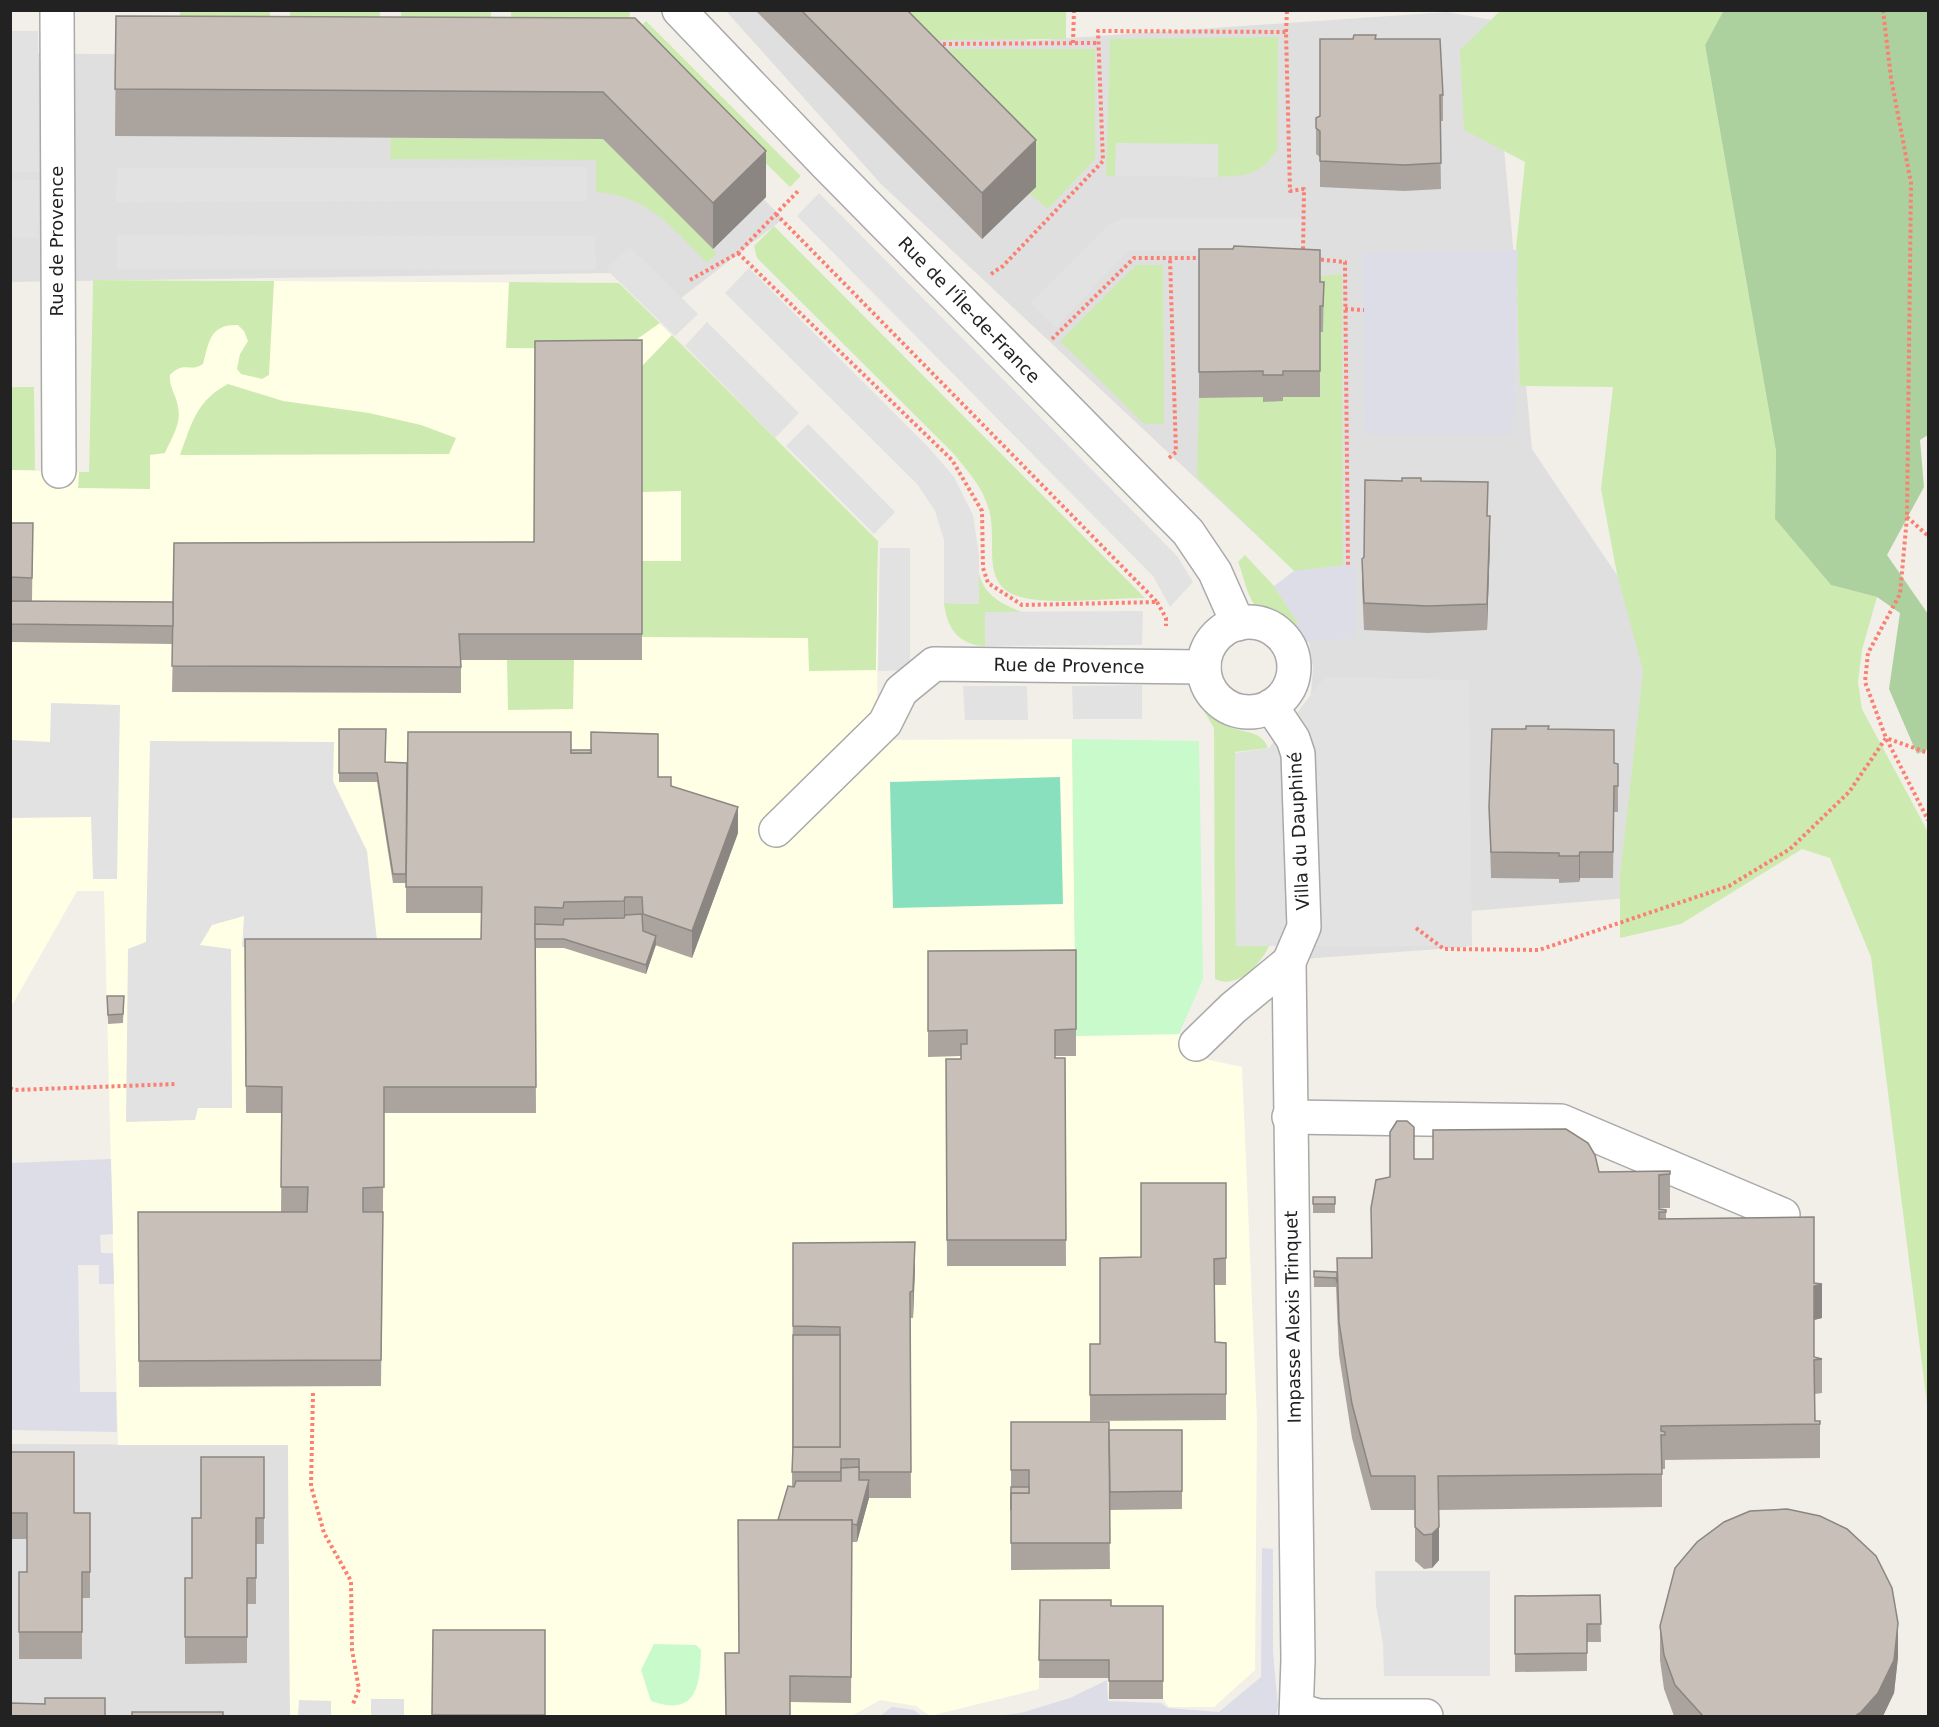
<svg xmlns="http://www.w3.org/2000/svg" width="1939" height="1727" viewBox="0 0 1939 1727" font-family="'DejaVu Sans',sans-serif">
  <rect width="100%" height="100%" fill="#f2efe9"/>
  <!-- residential -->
  <g fill="#e0dfdf">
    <polygon points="726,11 1025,11 1027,41 1447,12 1492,20 1532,449 1664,645 1653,896 1470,911 1466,947 1289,960 1313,668 1298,574 881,184"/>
    <polygon points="10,53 629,60 783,219 662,313 614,273 11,282"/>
    <polygon points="11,1444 288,1445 290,1716 11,1716"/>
  </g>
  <!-- education -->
  <polygon fill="#ffffe5" points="93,280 619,283 878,541 877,740 1072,739 1076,1036 1179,1034 1209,1060 1242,1067 1257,1421 1255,1670 1214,1707 1169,1707 1163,1699 1109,1699 1108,1678 1043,1678 1039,1679 1039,1689 930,1716 916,1706 880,1700 852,1716 290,1716 288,1445 118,1445 104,891 77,891 11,1007 11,470 89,473"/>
  <!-- grass -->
  <g fill="#cdebb0">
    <rect x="180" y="11" width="90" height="28"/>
    <polygon points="290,11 380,11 379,38 290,39"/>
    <polygon points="401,11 491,11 490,39 401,39"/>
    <polygon points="511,11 630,11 629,24 511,40"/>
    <polygon points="905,11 1066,11 1066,39 936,40"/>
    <polygon points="1500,11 1724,11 1705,45 1776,451 1775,519 1831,585 1877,597 1862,650 1858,682 1862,709 1928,832 1928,1412 1871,957 1830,858 1802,849 1681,924 1620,938 1620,876 1643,671 1617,574 1601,489 1613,387 1520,386 1516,248 1525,162 1464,130 1460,50"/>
    <polygon points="646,21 801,176 790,187 642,41 641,26"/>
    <path d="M1278,37L1277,151C1258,176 1247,175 1218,177V145L1116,143L1115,176H1106L1110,39Z"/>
    <polygon points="931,49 1095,49 1095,159 1048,209 1029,193"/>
    <path d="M391,138L603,139L717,253L707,263C672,228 649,196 596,192V160L390,159Z"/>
    <path d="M774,226L1145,598C1109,598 1065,604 1030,599C976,591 999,546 989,510C983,487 967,470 952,452L757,258L754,246Z"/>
    <polygon points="1136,265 1163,265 1164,424 1144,424 1060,341"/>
    <polygon points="1342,274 1343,565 1294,571 1197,477 1199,398 1263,397 1263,401 1282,401 1283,397 1320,397 1320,332 1323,332 1320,276"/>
    <path d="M93,280L274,281L269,375L262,379L241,374L237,369L240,354L248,341L244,331L238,325C209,324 209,343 203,364C190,373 184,360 170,375C169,388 176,394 178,407C182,423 171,439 165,453L150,455V489L78,488L79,472H89Z"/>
    <polygon points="509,282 619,283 660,323 623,349 506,348"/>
    <polygon points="672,335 878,541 876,670 809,671 808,638 642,637 642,561 681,561 681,491 642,492 642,366"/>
    <path d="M228,384L283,401L369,413L421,425L456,438L449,454L180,455C192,423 196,401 228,384Z"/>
    <polygon points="11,387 34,387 35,470 11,470"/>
    <path d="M1245,555L1274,586L1299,624L1293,627C1283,616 1272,616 1260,609C1247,602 1244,575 1238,562Z"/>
    <path d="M979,574C985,596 1002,604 1022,612H985V646C958,645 947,628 944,603L979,604Z"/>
    <polygon points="507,660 574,660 573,709 508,710"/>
    <path d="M1199,703C1209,707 1215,718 1224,724C1239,734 1261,728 1268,748L1235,752L1236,946H1269C1260,965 1237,990 1215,979L1214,728Z"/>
  </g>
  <!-- forest -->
  <polygon fill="#add19e" points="1724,10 1928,11 1928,435 1920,440 1924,487 1887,555 1928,614 1928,749 1917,754 1889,689 1900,613 1877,597 1831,585 1775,519 1776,451 1705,45"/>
  <!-- park -->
  <g fill="#c8facc">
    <polygon points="1072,739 1199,741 1203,979 1179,1034 1076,1036"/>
    <path d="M654,1644L696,1645L701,1650C700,1687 696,1717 651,1701L641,1670Z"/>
  </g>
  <!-- pitch -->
  <polygon fill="#88e0be" points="1060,777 1063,904 893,908 890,782"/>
  <!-- parking -->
  <g fill="#e2e2e2">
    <polygon points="11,31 38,31 39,172 11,172"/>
    <polygon points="1116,143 1218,144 1218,177 1115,176"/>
    <polygon points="587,167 587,201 116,202 117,168"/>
    <polygon points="11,179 39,180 38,238 11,238"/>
    <polygon points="819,193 1178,557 1193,582 1170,607 1153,576 797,216"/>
    <polygon points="1123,218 1302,218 1302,252 1129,250 1056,327 1030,303 1106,227"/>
    <polygon points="117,235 595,236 596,270 117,269"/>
    <polygon points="629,246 698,314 675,336 606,269"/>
    <polygon points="749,268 930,449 954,477 973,515 979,555 979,604 944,603 944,540 935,511 918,485 725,293"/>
    <polygon points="707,322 799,413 775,438 685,346"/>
    <polygon points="808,424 895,512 874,534 786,446"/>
    <polygon points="880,548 910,548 910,670 878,671"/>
    <polygon points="1143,611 1142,645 985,646 985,612"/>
    <polygon points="1325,677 1469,680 1472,946 1236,946 1235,753 1269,748"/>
    <polygon points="1142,685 1142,719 1073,719 1072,686"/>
    <polygon points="963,686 1027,686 1028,720 965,720"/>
    <polygon points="51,703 120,705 117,879 93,879 91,817 11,818 11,740 50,742"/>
    <polygon points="150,741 334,742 333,781 367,851 378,949 242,947 244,916 212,925 200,945 231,949 232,1108 198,1108 195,1120 126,1122 128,949 146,942"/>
    <polygon points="1375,1571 1490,1571 1490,1676 1384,1676 1383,1644 1376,1605"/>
    <rect x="371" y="1699" width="33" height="17"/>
    <polygon points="299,1700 331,1701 331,1716 298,1716"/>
  </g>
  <!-- plaza -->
  <g fill="#dddde8">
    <polygon points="1518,250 1513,434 1365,434 1363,253"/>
    <polygon points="1355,565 1354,638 1307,642 1293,627 1298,623 1274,586 1294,571"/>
    <polygon points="111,1159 113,1234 100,1235 101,1253 113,1253 114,1284 99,1284 99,1265 78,1265 80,1392 116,1392 117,1432 11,1430 11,1163"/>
    <polygon points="1262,1548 1273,1549 1273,1652 1278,1707 1276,1716 996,1716 1021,1713 1070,1698 1107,1680 1108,1701 1161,1703 1168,1708 1219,1712 1261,1677"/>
    <polygon points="892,1707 914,1710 922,1716 880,1716"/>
  </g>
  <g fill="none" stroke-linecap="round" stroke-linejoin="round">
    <!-- minor casing -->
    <g stroke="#a9a9a9" stroke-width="36">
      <g id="minor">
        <polyline points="57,10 59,471"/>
        <polyline points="679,10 825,163 1188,532 1215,572 1238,624"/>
        <circle cx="1249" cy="667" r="45"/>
        <polyline points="1271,706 1293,739 1298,754 1304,927 1289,962 1298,1660 1296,1716"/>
        <polyline points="776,830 885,723 901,691 934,664 1204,667"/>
        <polyline points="1196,1044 1233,1008 1289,962"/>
        <polyline points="1289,1117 1561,1121 1783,1215"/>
        <polyline points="1298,1710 1319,1716 1426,1716"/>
      </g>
    </g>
    <!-- path -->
    <g stroke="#fa8072" stroke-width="4" stroke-dasharray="3 3" stroke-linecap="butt">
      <polyline points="1883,10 1891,78 1911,183 1907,517 1900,594 1868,653 1865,682 1886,738 1928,820"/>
      <polyline points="1286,32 1287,10"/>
      <polyline points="1073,43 1074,10"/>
      <polyline points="937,44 1098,43"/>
      <polyline points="738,253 952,460 982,511 983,568 988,583 1022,605 1157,602 776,214"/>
      <polyline points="1315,259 1345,262 1348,565"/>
      <polyline points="991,274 1003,266 1103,161 1098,31 1286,32 1290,191 1304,189 1303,253"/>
      <polyline points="690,280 738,253 799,190"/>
      <polyline points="1345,309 1364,310"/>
      <polyline points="1052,339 1134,258 1203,258"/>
      <polyline points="1169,458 1176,452 1170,258"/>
      <polyline points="1907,517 1928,536"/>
      <polyline points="1157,602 1166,618 1166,626"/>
      <polyline points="1416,928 1444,949 1539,950 1729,886 1790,849 1849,792 1886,738 1928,753"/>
      <polyline points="10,1088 14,1090 177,1084"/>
      <polyline points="313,1393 311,1486 324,1533 351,1581 352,1650 359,1689 353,1704"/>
    </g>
    <!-- minor -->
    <use href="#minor" stroke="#fff" stroke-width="33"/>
  </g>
  <!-- wall -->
  <g fill="#aba49e">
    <polygon points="755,10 907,10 1036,187 982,239"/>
    <polygon points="116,16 635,18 766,197 713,249 603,139 115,136"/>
    <polygon points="1376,39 1443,95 1443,121 1440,121 1441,189 1404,191 1320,187 1320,157 1316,154 1316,118 1320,116"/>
    <polygon points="1199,249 1320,282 1324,282 1323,332 1320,332 1320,397 1283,397 1283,401 1263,402 1263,397 1199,398"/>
    <polygon points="642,340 642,660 461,660 461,693 172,692 173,644 10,642 10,523 33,523 32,601 173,602 534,542"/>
    <polygon points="1421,481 1488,516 1490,542 1487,630 1428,633 1364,630 1362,585 1362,559 1364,557"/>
    <polygon points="339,729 385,762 407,763 571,750 658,777 738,833 692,958 655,945 646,974 564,948 535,948 535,937 536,1113 384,1113 381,1386 139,1387 138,1212 281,1212 282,1113 246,1113 245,939 481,939 482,913 406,913 406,883 393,883 377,782 339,782"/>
    <polygon points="1549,729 1614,764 1618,764 1618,812 1614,812 1613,878 1580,878 1579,882 1559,883 1559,879 1491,878 1489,807"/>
    <polygon points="1076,950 1076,1056 1055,1056 1055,1058 1065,1058 1066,1266 947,1266 946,1059 961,1059 961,1056 928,1057 928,951"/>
    <polygon points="107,996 124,996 123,1023 108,1024"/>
    <polygon points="1414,1159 1599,1172 1670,1171 1670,1208 1659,1208 1659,1209 1666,1210 1666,1219 1814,1283 1822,1318 1814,1320 1814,1357 1822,1359 1822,1393 1815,1394 1815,1421 1820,1421 1820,1458 1665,1460 1665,1469 1662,1469 1662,1507 1438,1510 1439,1560 1432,1568 1424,1569 1415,1561 1415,1510 1371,1510 1352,1438 1339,1355 1336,1287 1314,1287 1314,1271 1337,1272 1337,1258 1371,1258 1371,1208 1390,1178"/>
    <polygon points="1226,1183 1226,1285 1214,1285 1215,1342 1226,1343 1226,1420 1090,1421 1090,1344 1100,1344"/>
    <rect x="1313" y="1197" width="22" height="16"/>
    <polygon points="793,1243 915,1268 913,1318 910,1318 911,1498 869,1498 857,1542 852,1542 851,1703 790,1702 738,1653 778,1520 792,1487"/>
    <polygon points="1109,1430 1182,1430 1182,1509 1110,1510 1109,1481 1110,1569 1011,1570 1011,1470"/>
    <polygon points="11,1452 74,1513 90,1513 90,1598 82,1598 82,1659 19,1659 19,1572 27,1572 27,1539 11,1539"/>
    <polygon points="264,1457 264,1544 256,1544 256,1604 247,1604 247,1663 185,1664 185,1578 192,1578 201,1518"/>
    <polygon points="1600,1595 1601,1642 1587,1642 1587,1671 1515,1672 1515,1596"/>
    <polygon points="1040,1600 1111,1606 1163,1606 1163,1699 1109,1699 1109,1678 1039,1678"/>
    <polygon points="1660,1626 1898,1657 1894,1693 1883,1716 1674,1716 1664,1689 1660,1660"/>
    <polygon points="433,1630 545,1630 545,1716 432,1716"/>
  </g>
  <!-- shaded-wall -->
  <g fill="#8b8681">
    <polygon points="1036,140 1036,187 982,239 982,193"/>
    <polygon points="766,151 766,197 713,249 713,203"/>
    <polygon points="1490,516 1490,542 1487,630 1487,604"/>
    <polygon points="738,807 738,833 692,958 692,931"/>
    <polygon points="1580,852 1580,878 1579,882 1579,856"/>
    <polygon points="625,897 625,924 624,928 624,901"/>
    <polygon points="656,936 656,945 646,974 646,965"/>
    <polygon points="915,1242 915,1268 913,1318 913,1291"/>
    <polygon points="1822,1284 1822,1318 1814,1320 1814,1286"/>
    <polygon points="869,1480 869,1498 857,1542 857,1525"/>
    <polygon points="1439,1527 1439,1560 1432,1568 1432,1534"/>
    <polygon points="1898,1623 1898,1657 1894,1693 1883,1716 1855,1716"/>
  </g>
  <!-- building -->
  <g fill="#c7bfb8" stroke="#8b8681" stroke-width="1.5">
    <polygon points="801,10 907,10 1036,140 982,193"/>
    <polygon points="116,16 635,18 766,151 713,203 603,92 115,89"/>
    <polygon points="1354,35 1376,35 1375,39 1440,39 1443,95 1440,95 1441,163 1404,165 1320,161 1320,131 1316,128 1316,118 1320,116 1320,39 1353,39"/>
    <polygon points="1234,246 1320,250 1320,282 1324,282 1323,306 1320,306 1320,371 1283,371 1283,375 1263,375 1263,371 1199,372 1199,249 1233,249"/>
    <polygon points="642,340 642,634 459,634 461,667 172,666 174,543 534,542 535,341"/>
    <polygon points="1402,478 1421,478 1421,481 1488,482 1487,516 1490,516 1487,604 1428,606 1364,603 1362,559 1364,557 1365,480 1402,481"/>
    <polygon points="10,523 33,523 32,578 10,577"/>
    <polygon points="10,601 173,602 173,626 10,624"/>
    <polygon points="1526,726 1549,726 1548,729 1614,730 1614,763 1618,764 1618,786 1614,786 1613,852 1580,852 1579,856 1559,856 1559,853 1491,852 1489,807 1492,729 1526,729"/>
    <polygon points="339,729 386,729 385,762 407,763 406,874 393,874 377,773 339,773"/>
    <polygon points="408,732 571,732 571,753 591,753 591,732 658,734 658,777 671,777 671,786 738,807 692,931 643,914 642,897 625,897 624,901 564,902 563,908 535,907 536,1087 384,1087 384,1187 363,1188 363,1212 383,1212 381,1360 139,1361 138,1212 307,1212 308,1187 281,1187 282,1087 246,1086 245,939 481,939 482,887 406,887"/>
    <rect x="571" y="750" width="20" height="3"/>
    <polygon points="642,914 643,931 656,936 646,965 564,939 535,939 535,924 563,925 564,919 624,918 625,915"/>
    <polygon points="1076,950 1076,1029 1055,1030 1055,1058 1065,1058 1066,1240 947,1240 946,1059 961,1059 961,1044 967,1044 967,1030 928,1031 928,951"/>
    <polygon points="107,996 124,996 123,1014 108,1015"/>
    <polygon points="1397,1121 1407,1121 1414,1127 1414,1159 1433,1159 1433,1130 1566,1129 1588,1143 1595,1155 1599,1172 1670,1171 1670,1174 1659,1175 1659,1209 1666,1210 1666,1212 1659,1212 1659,1219 1814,1217 1814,1283 1822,1284 1814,1286 1814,1357 1822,1359 1814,1360 1815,1421 1820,1421 1820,1424 1661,1426 1661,1431 1665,1432 1665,1435 1661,1435 1662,1474 1438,1476 1439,1527 1432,1534 1424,1535 1415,1527 1415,1476 1371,1476 1352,1404 1339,1322 1337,1258 1372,1258 1371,1208 1376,1180 1390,1177 1390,1132"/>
    <polygon points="1141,1183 1226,1183 1226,1258 1214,1259 1215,1342 1226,1343 1226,1394 1090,1395 1090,1344 1100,1344 1100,1258 1141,1257"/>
    <rect x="1313" y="1197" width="22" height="7"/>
    <polygon points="915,1242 913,1291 910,1292 911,1472 859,1472 859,1459 841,1459 841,1472 792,1472 793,1447 840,1447 840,1327 793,1326 793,1243"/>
    <polygon points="1314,1271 1337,1272 1337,1283 1336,1278 1314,1277"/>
    <rect x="793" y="1335" width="47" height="112"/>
    <polygon points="1011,1422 1109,1422 1110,1543 1011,1543 1011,1493 1029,1493 1029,1470 1011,1470"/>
    <polygon points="1109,1430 1182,1430 1182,1491 1110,1492"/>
    <polygon points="11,1452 74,1452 74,1513 90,1513 90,1572 82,1572 82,1632 19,1632 19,1572 27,1572 27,1513 11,1513"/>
    <polygon points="201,1457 264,1457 264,1518 256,1518 256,1578 247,1578 247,1637 185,1637 185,1578 192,1578 192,1518 201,1518"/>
    <polygon points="859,1467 859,1480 869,1480 857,1525 852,1524 852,1520 778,1520 788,1486 794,1487 796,1481 841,1481 841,1468"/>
    <polygon points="1011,1487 1029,1487 1029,1493 1011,1493 1011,1510"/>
    <polygon points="1787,1509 1820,1516 1847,1529 1876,1556 1892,1588 1898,1623 1894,1660 1878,1693 1861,1712 1855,1716 1703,1716 1675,1685 1664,1655 1660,1626 1675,1568 1697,1542 1724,1522 1750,1511"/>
    <polygon points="738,1520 852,1520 851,1677 790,1676 790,1716 726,1716 725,1653 739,1653"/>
    <polygon points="1600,1595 1601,1624 1587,1624 1587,1653 1515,1654 1515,1596"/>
    <polygon points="1040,1600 1111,1600 1111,1606 1163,1606 1163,1681 1109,1681 1109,1660 1039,1660"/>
    <polygon points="433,1630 545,1630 545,1715 432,1715"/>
    <polygon points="45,1698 105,1698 105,1716 10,1716 10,1703 45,1704"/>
    <rect x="132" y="1712" width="91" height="4"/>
  </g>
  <g text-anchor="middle" stroke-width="6" stroke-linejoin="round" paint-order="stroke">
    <!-- street labels -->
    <g font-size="18" fill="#222" stroke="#fff">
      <text transform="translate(57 241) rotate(-90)" y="6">Rue de Provence</text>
      <text transform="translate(969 310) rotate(46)" y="6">Rue de l'Île-de-France</text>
      <text transform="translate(1069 666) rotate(1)" y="6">Rue de Provence</text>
      <text transform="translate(1299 831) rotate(-93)" y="6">Villa du Dauphiné</text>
      <text transform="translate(1293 1317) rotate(-91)" y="6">Impasse Alexis Trinquet</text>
    </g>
  </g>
  <!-- border -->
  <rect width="1939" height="1727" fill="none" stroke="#222222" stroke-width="24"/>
</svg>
